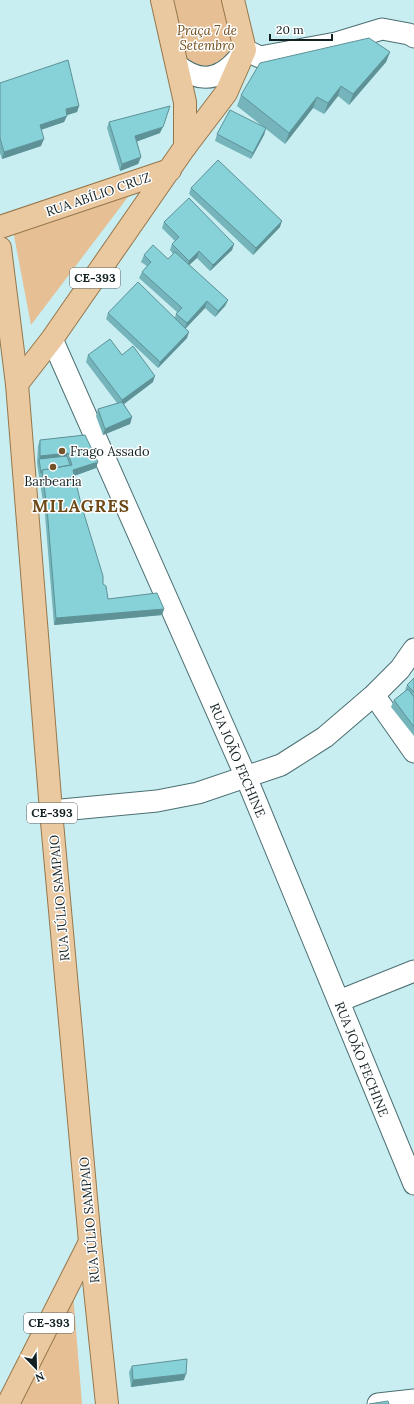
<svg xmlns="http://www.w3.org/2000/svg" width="414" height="1404" viewBox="0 0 414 1404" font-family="Lora,serif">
  <rect width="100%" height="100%" fill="#c8eef1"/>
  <!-- green -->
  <g fill="#e6c094">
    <polygon points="174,0 224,0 235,44 227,61 216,69 201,67 187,59"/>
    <polygon points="134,189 31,325 12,225"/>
    <polygon points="73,1293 82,1404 19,1404"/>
  </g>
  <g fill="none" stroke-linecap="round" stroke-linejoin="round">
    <!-- minor casing -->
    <g stroke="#4c6f72" stroke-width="23">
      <g id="minor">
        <path d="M177,65C205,88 226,76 245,50L260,57L336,43L382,29L409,34L414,37"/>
        <polyline points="52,339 246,777 414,1184"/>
        <polyline points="374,695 414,752"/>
        <polyline points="51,811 157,801 198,793 281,765 325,737 374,695 400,669 414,649"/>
        <polyline points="339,1001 414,971"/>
        <polyline points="378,1404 414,1400"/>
      </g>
    </g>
    <!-- primary casing -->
    <g stroke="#96774b" stroke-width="24">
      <g id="primary">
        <polyline points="162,0 185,102 185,147"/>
        <polyline points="0,227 170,170"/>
        <polyline points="0,248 17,384 51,811 90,1242 107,1404"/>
        <polyline points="17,384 52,339 185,147 226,93 245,50 233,0"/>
        <polyline points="8,1404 90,1242"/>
      </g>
    </g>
    <!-- minor -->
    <use href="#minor" stroke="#fff" stroke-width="21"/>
    <!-- primary -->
    <use href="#primary" stroke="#ebc9a0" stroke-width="22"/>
  </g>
  <!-- wall -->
  <g fill="#74b4ba">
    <polygon points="390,52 386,62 349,105 338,96 324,114 313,108 285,144 237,106 241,95"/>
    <polygon points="0,83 79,106 77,112 67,115 64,122 41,130 41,146 2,159 0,153"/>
    <polygon points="109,122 160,133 137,141 141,157 138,164 120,171 107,128"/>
    <polygon points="266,128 264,135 251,159 215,141 217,134"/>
    <polygon points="191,188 280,227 253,255 189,194"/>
    <polygon points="164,222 234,244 232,250 210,271 197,258 189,265 228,300 225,306 215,317 205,308 186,328 187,338 158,368 106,319 108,313 175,317 176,314 177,312 139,278 142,272 147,266 141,262 144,255 168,259 173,254 170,250 172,244 175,241 162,228"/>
    <polygon points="88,355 153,382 124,404 132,417 130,424 103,435 96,416 98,409 117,403 86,362"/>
    <polygon points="85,435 96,468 74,476 81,504 103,584 108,599 164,609 162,615 54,625 45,515 37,463 38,446 40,440"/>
    <polygon points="414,678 414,736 391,707 394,700 405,691 407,685"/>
    <polygon points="132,1366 184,1380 131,1387 129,1372"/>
  </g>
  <!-- shaded-wall -->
  <g fill="#5e9297">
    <polygon points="390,52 386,62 349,105 353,94"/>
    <polygon points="341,86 338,96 324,114 328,103"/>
    <polygon points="317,97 313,108 285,144 289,133"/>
    <polygon points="79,106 77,112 64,116 66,109"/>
    <polygon points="67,116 64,122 37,131 40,125"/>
    <polygon points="163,127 160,133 133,143 135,136"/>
    <polygon points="266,128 264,135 251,159 253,153"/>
    <polygon points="44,139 41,146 2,159 4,152"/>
    <polygon points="141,157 138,164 120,171 122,164"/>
    <polygon points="282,221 280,227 253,255 256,248"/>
    <polygon points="234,244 232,250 210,271 213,265"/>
    <polygon points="199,251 197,258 186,268 189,261"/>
    <polygon points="228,300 225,306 215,317 218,311"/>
    <polygon points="207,301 205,308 184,330 187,323"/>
    <polygon points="189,332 187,338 158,368 160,362"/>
    <polygon points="155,376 153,382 120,407 122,400"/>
    <polygon points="132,417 130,424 103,435 105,429"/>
    <polygon points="68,453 66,459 39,459 40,456"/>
    <polygon points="98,462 96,468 71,477 73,470"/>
    <polygon points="164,609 162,615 54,625 56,618"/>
    <polygon points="186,1374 184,1380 131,1387 133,1380"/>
  </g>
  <!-- building -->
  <g fill="#87d1d8" stroke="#5e9297">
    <polygon points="369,38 390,52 353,94 341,86 328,103 317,97 289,133 241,95 260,63"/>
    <polygon points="68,60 79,106 66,109 67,116 40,125 44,139 4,152 0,138 0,83"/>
    <polygon points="170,106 163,127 135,136 141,157 122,164 109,122"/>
    <polygon points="230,110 266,128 253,153 217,134"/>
    <polygon points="218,160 282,221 256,248 191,188"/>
    <polygon points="189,198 234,244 213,265 199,251 189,261 172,244 179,237 164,222"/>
    <polygon points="153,245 168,259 175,252 228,300 218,311 207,301 187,323 176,314 182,308 142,272 151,262 144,255"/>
    <polygon points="138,282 189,332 160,362 108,313"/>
    <polygon points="110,339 122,355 133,346 155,376 122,400 88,355"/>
    <polygon points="122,402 132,417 105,429 98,409"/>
    <polygon points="85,435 98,462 73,470 81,504 103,576 103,584 106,586 108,599 157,593 164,609 56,618 47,508 42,470 72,465 68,453 40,456 40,440"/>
    <polygon points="67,456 70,465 42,470 41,473 39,459"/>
    <polygon points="414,678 414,692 407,685"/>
    <polygon points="408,689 414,697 414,727 394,700"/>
    <polygon points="187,1359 186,1374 133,1380 132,1366"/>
    <polygon points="388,1401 389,1404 369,1404"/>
  </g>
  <!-- markers -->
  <g fill="#735229" stroke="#fff" stroke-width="1.5">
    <circle cx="62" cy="451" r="4"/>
    <circle cx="53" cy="467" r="4"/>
  </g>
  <g text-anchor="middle" stroke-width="3" stroke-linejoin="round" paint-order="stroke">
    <!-- shield labels -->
    <g fill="#fff" stroke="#5a6465" stroke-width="1">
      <rect x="70" y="268" width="50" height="20" rx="3"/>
      <rect x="27" y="803" width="50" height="20" rx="3"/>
      <rect x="24" y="1313" width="50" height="20" rx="3"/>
    </g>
    <g font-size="12" font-weight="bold" fill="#132123">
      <text x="95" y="282">CE-393</text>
      <text x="52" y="817">CE-393</text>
      <text x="49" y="1327">CE-393</text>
    </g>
    <!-- park labels -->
    <g font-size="13" font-style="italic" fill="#724c18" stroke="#fff">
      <text x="207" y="35">Praça 7 de<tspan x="207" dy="15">Setembro</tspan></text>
    </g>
    <!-- street labels -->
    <g font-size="13" fill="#132123" stroke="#fff">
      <text transform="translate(98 194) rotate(-19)" y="5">RUA ABÍLIO CRUZ</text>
      <text transform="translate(238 760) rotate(67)" y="5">RUA JOÃO FECHINE</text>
      <text transform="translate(59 898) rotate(-95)" y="5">RUA JÚLIO SAMPAIO</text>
      <text transform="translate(362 1059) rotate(68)" y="5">RUA JOÃO FECHINE</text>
      <text transform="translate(89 1220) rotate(-95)" y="5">RUA JÚLIO SAMPAIO</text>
    </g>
    <!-- poi labels -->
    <g font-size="13" fill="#132123" stroke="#fff" text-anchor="start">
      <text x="70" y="456">Frago Assado</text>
      <text x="53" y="486" text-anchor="middle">Barbearia</text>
    </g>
    <!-- district labels -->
    <g font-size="17" font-weight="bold" letter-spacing="1" fill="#6d4918" stroke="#fff">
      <text x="81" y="512">MILAGRES</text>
    </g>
  </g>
  <!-- north arrow -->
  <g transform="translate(36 1368) rotate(157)" stroke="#ffffff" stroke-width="3" paint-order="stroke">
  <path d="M0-3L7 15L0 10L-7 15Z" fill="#132123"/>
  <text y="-6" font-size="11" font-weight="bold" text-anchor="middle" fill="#132123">N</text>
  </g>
  <!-- scale -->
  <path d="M270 34v6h62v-6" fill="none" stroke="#132123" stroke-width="2"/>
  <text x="276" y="34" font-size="12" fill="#132123" stroke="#ffffff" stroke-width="3" paint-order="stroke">20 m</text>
</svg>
